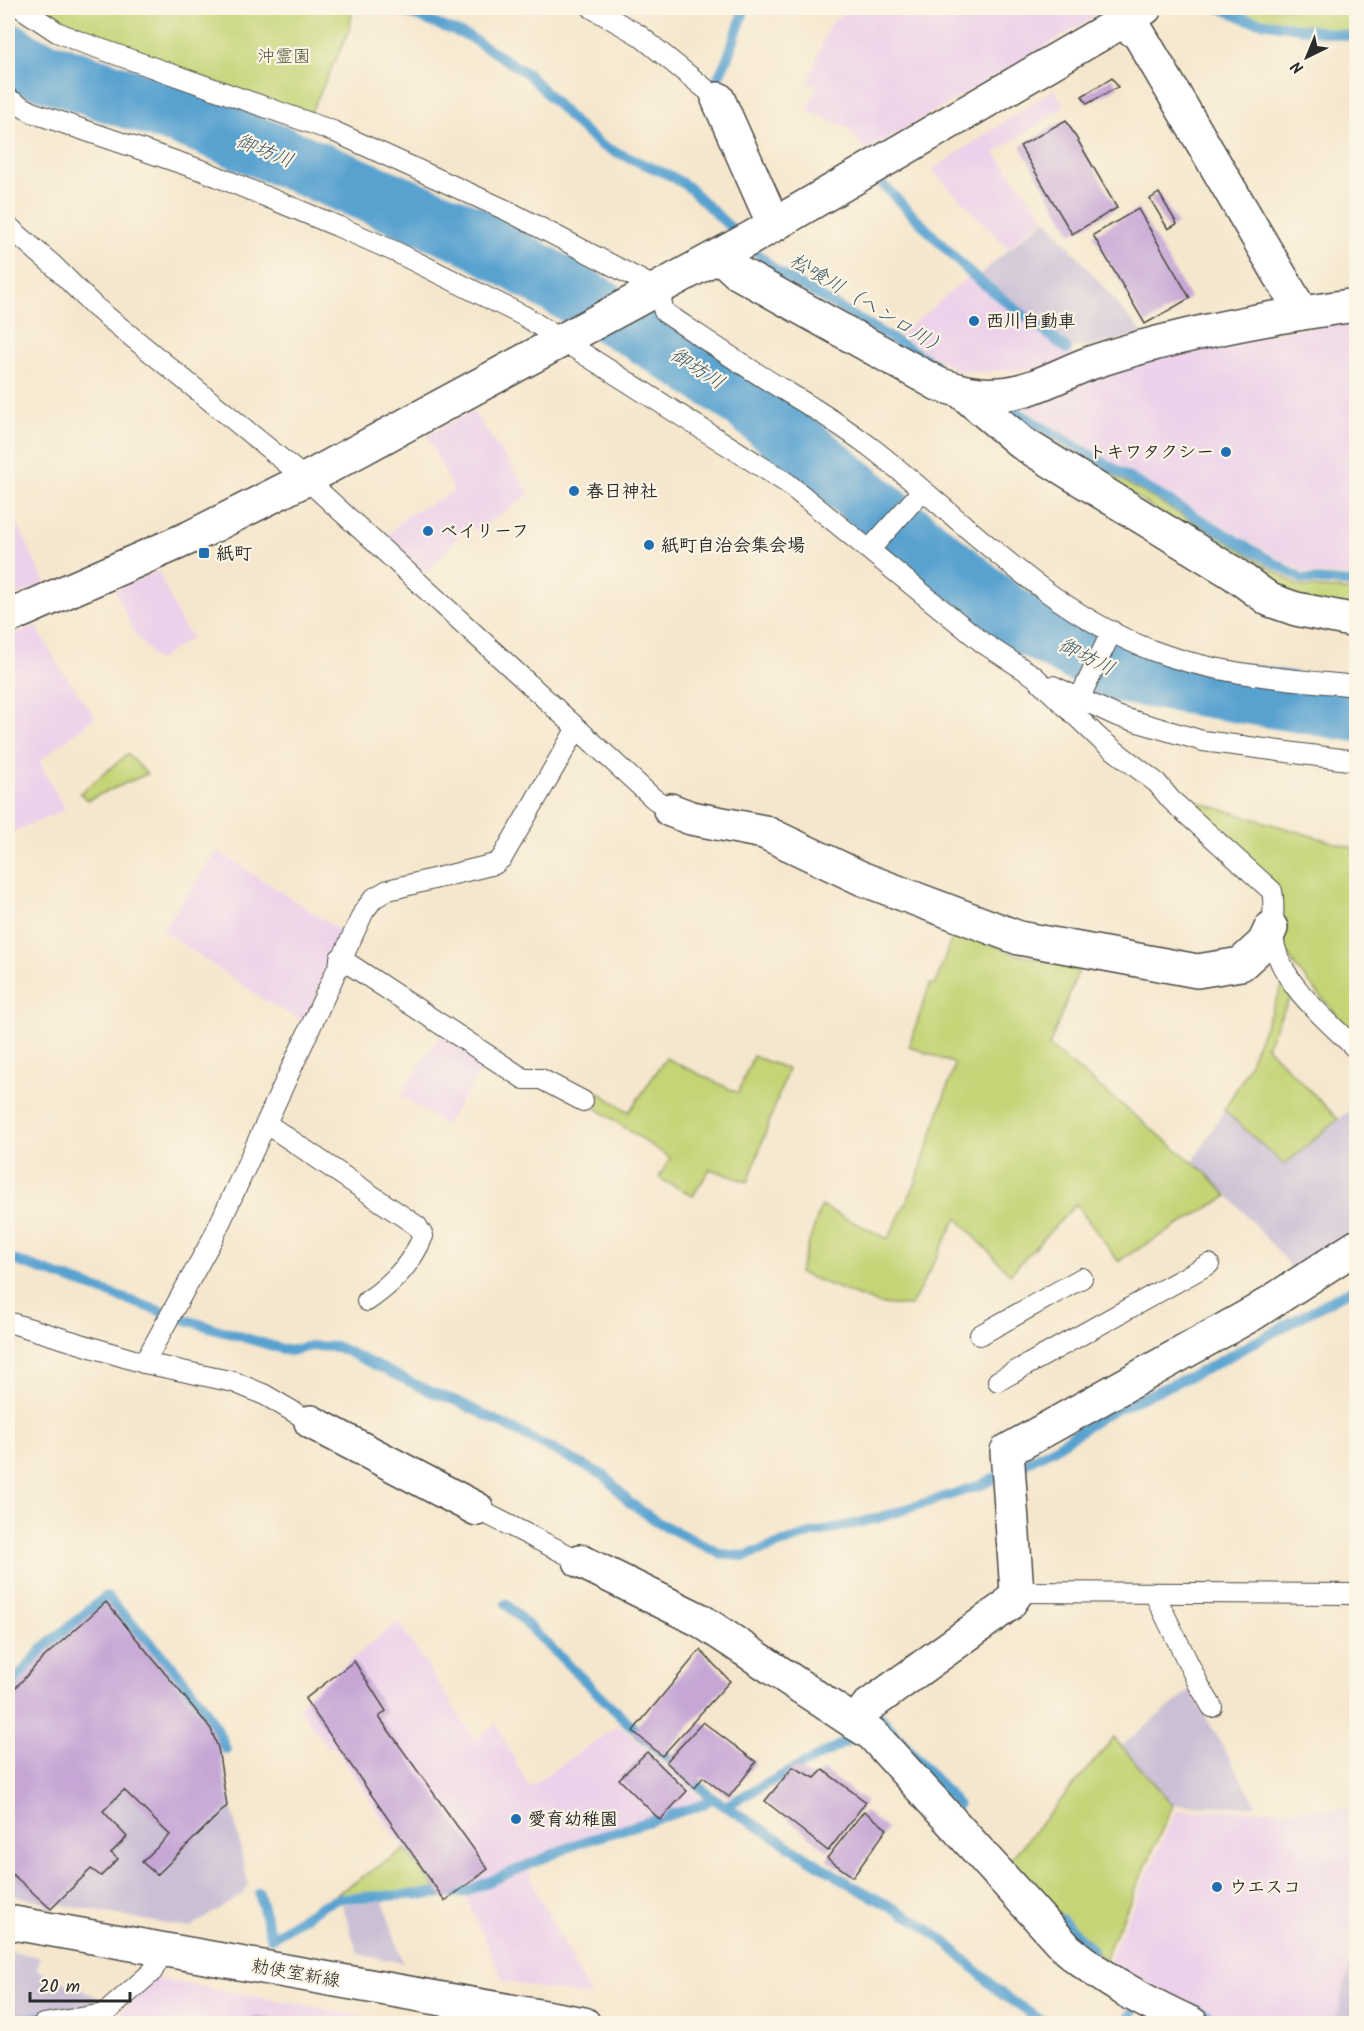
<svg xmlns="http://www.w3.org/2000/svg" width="1364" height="2031" viewBox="0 0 1364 2031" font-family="Kalam,'Klee One',sans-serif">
  <rect width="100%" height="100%" fill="#fcf5e5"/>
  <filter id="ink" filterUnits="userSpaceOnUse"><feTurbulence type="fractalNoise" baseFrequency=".0167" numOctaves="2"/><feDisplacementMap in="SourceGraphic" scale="12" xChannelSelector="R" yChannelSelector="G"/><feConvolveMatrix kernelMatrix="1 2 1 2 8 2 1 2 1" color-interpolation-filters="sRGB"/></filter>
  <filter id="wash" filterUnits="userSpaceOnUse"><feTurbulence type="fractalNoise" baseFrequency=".008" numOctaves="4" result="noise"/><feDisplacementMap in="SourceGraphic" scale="24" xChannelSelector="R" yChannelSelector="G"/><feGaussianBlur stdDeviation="1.35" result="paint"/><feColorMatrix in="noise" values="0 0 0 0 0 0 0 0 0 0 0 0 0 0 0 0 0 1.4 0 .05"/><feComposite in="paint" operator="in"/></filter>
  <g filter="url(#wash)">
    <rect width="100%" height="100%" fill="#f5e7cd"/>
    <!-- built -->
    <g fill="#ecd1ea">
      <polygon points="849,8 1095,8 1098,15 866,151 850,129 808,110 817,86 808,83 829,25"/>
      <polygon points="1054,89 1064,106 995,153 1044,217 1008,248 932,170"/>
      <polygon points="970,275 1068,351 1076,358 1049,369 961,372 899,336"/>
      <polygon points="1356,319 1356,576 1303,572 1120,467 1024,408 1028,400 1171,351"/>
      <polygon points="473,411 530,494 477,531 469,525 426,572 386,537 408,515 454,492 427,435"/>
      <polygon points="8,502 45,584 8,599"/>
      <polygon points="158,571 183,626 192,637 157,661 134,632 115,590"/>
      <polygon points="35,625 61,669 95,717 39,761 65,810 8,834 8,638"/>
      <polygon points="218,851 342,932 304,1022 266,1001 162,930"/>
      <polygon points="441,1035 485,1065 445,1125 401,1095"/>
      <polygon points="398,1622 475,1740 496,1724 529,1787 619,1725 704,1801 564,1846 542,1855 529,1870 538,1895 591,1997 503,1981 463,1890 438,1891 390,1830 334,1746 329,1749 299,1708 310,1693"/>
      <polygon points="1356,1809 1356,1940 1335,2023 1231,2023 1107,1964 1176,1811"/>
      <polygon points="152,1978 392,2021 393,2023 140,2024 120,2012"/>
    </g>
    <!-- industrial -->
    <g fill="#cbbfd5">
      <polygon points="1046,219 1143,334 1087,347 1067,347 976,277"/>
      <polygon points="1356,1105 1356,1229 1298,1275 1226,1192 1192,1164 1224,1110 1284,1165"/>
      <polygon points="106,1598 208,1715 223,1745 222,1761 248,1884 243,1894 189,1928 8,1895 8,1690 44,1650"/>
      <polygon points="1190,1690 1256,1804 1255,1806 1173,1805 1122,1746"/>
      <polygon points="383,1901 403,1963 358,1954 342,1904"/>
      <polygon points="1356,1940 1356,2023 1335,2023"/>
      <polygon points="8,1951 40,1957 37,1970 103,2000 86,2010 8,2018"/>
    </g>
    <!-- green -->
    <g fill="#c4d476" stroke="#788050" stroke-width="1.5">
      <polygon points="34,8 353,8 349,31 309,116 68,28"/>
      <polygon points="1225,8 1356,8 1356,35 1268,22"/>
      <polygon points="1013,418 1217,535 1299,586 1356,591 1356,610 1297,600"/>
      <polygon points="128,754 147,774 87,800 80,793"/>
      <polygon points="1177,796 1356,849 1356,1038 1295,966 1285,949 1280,894"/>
      <polygon points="955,929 1015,954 1080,967 1049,1046 1206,1173 1228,1196 1118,1261 1076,1204 1010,1274 957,1218 911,1306 879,1304 799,1273 821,1206 888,1239 916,1182 955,1064 909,1046 930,984 935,985"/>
      <polygon points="1284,982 1292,994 1266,1046 1338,1119 1284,1165 1224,1110 1242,1080"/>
      <polygon points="753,1056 788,1069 748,1182 710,1169 693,1196 659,1178 670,1158 590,1104 598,1092 629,1112 666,1058 738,1093"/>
      <polygon points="1114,1738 1173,1805 1104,1960 1009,1861"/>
      <polygon points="405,1849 438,1891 342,1896 326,1901"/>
    </g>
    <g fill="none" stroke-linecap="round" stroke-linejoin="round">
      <!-- stream -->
      <g stroke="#59a2d0" stroke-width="10">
        <polyline points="394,8 468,36 528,74 576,124 602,146 671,176 687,186 775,270 935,364"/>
        <polyline points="1220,8 1248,20 1356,37"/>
        <polyline points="713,88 728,57 744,11 736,8"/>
        <polyline points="884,186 971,274 1067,349"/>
        <polyline points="1000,402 1302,579 1356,583"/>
        <polyline points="8,1258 183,1319 289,1351 311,1346 338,1347 429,1391 459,1402 605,1476 629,1502 659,1523 721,1554 744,1556 810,1534 875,1519 981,1485 1053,1449 1106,1414 1204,1370 1356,1287"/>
        <polyline points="506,1604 627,1722 712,1798 853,1886 917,1921 943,1940 1003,1995 1047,2024"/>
        <path d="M8,1688L43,1648L106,1596C149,1643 202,1689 226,1749"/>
        <polyline points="877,1713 958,1805"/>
        <polyline points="725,1806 853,1738"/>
        <polyline points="259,1893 271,1938 323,1905 341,1898 465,1892 579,1843 702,1805 712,1798"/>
        <polyline points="1061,1919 1092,1950"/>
        <polyline points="1193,2009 1215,2019"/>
        <polyline points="8,2021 49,2016"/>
        <polyline points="1123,2024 1133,2012"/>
      </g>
      <!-- river -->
      <polyline stroke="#59a2d0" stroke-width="60" points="8,52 25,64 198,122 467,233 643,333 735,392 1008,615 1118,673 1356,712"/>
    </g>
    <g id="blocks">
      <!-- building -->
      <g fill="#c5a6d5">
        <polygon points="1112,78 1118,87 1087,104 1082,96"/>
        <polygon points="1066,120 1117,208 1072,234 1020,146"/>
        <polygon points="1159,193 1177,224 1168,229 1150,199"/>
        <polygon points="1138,209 1190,298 1145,324 1093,235"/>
        <polygon points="106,1602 211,1729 218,1748 227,1806 157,1875 142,1862 170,1835 124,1790 103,1811 127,1837 111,1853 118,1859 101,1876 91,1869 51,1909 10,1872 8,1874 8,1696 42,1659"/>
        <polygon points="700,1650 730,1681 662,1756 633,1731"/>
        <polygon points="354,1661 386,1711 379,1717 488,1869 445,1901 305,1699"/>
        <polygon points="703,1722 756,1762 729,1797 703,1777 695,1788 666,1762"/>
        <polygon points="647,1752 687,1791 660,1820 619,1779"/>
        <polygon points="793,1767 815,1778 823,1770 866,1802 828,1851 765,1801"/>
        <polygon points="864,1811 887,1829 853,1877 827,1858"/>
        <polygon points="252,2016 296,2022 296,2024 250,2024"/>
      </g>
    </g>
  </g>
  <g filter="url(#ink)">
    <use href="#blocks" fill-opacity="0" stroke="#494743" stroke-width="1.5"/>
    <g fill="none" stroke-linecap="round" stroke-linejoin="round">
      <!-- lane casing -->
      <g stroke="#494743" stroke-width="22">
        <g id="lane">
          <path d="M21,8L57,32L78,41L333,131L508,211L658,289L664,312C703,338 742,365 782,389C814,408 844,427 873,449C964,520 1042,607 1151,650C1216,675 1288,679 1356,686"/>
          <polyline points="592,8 639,35 718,99"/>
          <path d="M8,99L34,113L204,171L337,226L396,252L524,316L787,483L983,643L1034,676L1101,740L1157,783L1171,800L1272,891C1276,910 1270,928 1275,947C1285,987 1328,1021 1356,1049"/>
          <polyline points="8,226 54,266 94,306 306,479 653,798 670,810"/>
          <polyline points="870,549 922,491"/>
          <polyline points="1053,686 1117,716 1203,741 1356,761"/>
          <polyline points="1079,699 1112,631"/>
          <polyline points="340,958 524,1079 541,1079 583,1101"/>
          <path d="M267,1124L417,1226L423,1236C412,1263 391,1285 367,1301"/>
          <polyline points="8,1322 144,1363 234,1382 265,1395 311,1422"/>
          <polyline points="980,1335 1082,1278"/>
          <polyline points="144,1363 213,1238 364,911 374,898 388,890 495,864 502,858 577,728"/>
          <polyline points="998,1381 1209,1264"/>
          <polyline points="477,1509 580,1561"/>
          <polyline points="1017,1592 1356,1594"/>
          <polyline points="1155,1595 1199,1685 1212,1707"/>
          <polyline points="43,2024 104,2014 152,1972 164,1950"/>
        </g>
      </g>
      <!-- street casing -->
      <g stroke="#494743" stroke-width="36">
        <g id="street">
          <polyline points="1122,23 1139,34 1302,313"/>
          <polyline points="718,99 774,225"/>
          <path d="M720,256L737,272L938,384C959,391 978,396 1000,394C1035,392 1066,370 1099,360C1182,333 1270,317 1356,305"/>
          <polyline points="963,393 1022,443 1233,573 1270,600 1296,609 1356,621"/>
          <polyline points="8,617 191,537 306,479 753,237 1145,8"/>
          <polyline points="670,810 691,818 764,832 863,879 1019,938 1197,971 1241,964 1264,943 1271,928"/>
          <polyline points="311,1422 477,1509"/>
          <path d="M580,1561L700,1620L872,1734L1068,1950C1107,1982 1147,2003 1192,2024"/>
          <polyline points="856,1724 867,1707 1008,1605 1017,1592 1007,1451 1254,1313 1356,1247"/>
        </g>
      </g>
      <!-- secondary casing -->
      <g stroke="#494743" stroke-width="36">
        <polyline id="secondary" points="8,1922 584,2024"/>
      </g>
      <!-- lane -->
      <use href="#lane" stroke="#fff" stroke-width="20"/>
      <!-- street -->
      <use href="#street" stroke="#fff" stroke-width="33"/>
      <!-- secondary -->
      <use href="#secondary" stroke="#fff" stroke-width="33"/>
    </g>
  </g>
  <!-- markers -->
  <g fill="#1f6fb2" stroke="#fcf5e5" stroke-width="2">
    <circle cx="974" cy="321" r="6"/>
    <circle cx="1226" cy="452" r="6"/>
    <circle cx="574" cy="491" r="6"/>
    <circle cx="428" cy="531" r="6"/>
    <circle cx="649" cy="545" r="6"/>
    <rect x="198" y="547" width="12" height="12" rx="3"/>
    <circle cx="516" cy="1819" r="6"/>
    <circle cx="1217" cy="1887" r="6"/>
  </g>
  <g text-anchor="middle" stroke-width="4.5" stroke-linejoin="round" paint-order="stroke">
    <!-- park labels -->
    <g font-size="18" fill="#51553e" stroke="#fcf5e5">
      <text x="284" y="62">沖霊園</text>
    </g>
    <!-- poi labels -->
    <g font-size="18" font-weight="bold" fill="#2b2b2b" stroke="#fcf5e5" text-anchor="start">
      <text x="986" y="327">西川自動車</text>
      <text x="1214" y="458" text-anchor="end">トキワタクシー</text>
      <text x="586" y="497">春日神社</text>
      <text x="440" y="537">ベイリーフ</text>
      <text x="661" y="551">紙町自治会集会場</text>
      <text x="216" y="559">紙町</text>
      <text x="528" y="1825">愛育幼稚園</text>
      <text x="1229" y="1893">ウエスコ</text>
    </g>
    <!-- street labels -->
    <g font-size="18" fill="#2b2b2b" stroke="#fcf5e5">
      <text transform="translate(296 1973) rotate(10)" y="6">勅使室新線</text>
    </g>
    <!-- water labels -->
    <g font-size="20" font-style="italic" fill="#3d5b6d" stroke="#fcf5e5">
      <text transform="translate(265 150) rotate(22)" y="7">御坊川</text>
      <text transform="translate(869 304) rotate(31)" y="7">松喰川（ヘンロ川）</text>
      <text transform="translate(698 368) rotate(33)" y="7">御坊川</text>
      <text transform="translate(1087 656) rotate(27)" y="7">御坊川</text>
    </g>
  </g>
  <!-- margin -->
  <rect width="1364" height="2031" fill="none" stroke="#fcf5e5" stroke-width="30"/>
  <!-- north arrow -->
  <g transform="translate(1307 57) rotate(223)" stroke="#fcf5e5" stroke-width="4.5" paint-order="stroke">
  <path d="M0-4.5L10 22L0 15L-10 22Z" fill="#2b2b2b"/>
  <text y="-9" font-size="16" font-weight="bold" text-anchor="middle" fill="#2b2b2b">N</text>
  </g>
  <!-- scale -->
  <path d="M30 1992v9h100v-9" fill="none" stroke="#2b2b2b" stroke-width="3"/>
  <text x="39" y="1992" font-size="18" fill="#2b2b2b" stroke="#fcf5e5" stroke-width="4.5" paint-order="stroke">20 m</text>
</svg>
